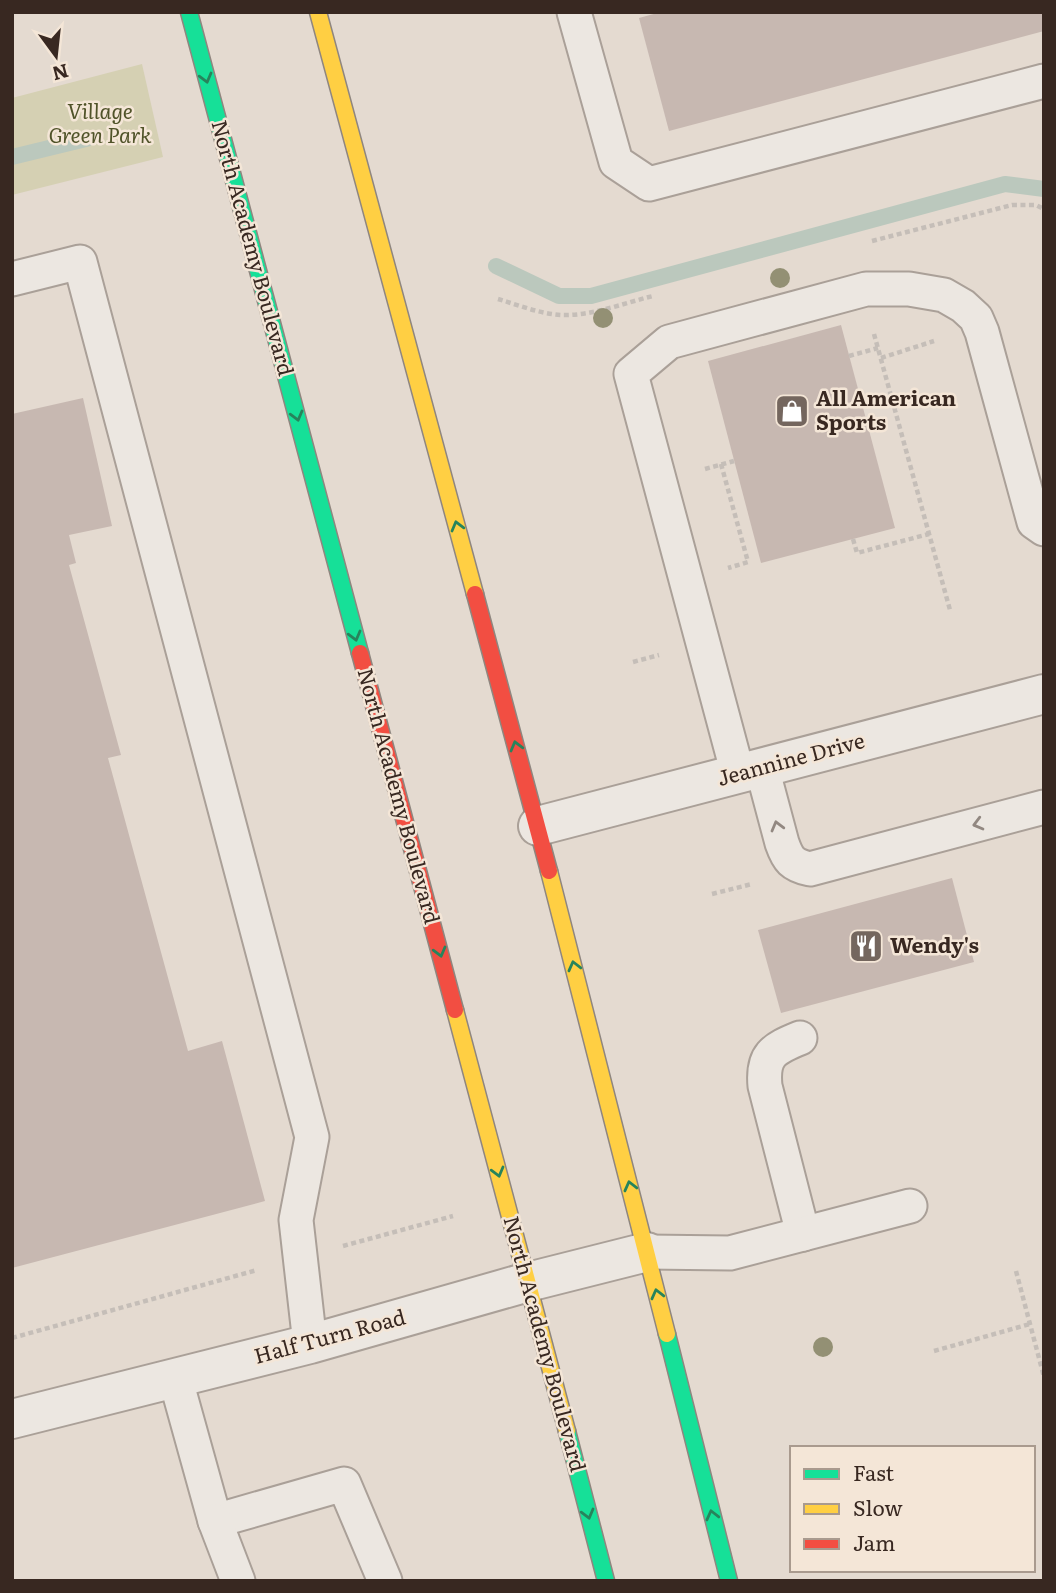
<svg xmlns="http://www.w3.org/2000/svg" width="1056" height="1593" viewBox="0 0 1056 1593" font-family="Literata,serif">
  <rect width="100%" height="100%" fill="#e4dad0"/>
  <!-- green -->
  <polygon fill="#d5d0b3" points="142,64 163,157 12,195 12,98"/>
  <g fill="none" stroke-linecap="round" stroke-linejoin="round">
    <!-- stream -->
    <g stroke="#bbc8bd" stroke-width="16">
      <polyline points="12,157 86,139"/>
      <polyline points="496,266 559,296 591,296 1005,184 1044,189"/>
    </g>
  </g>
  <!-- building -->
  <g fill="#c7b8b1">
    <polygon points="661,12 1044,12 1044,31 669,131 639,18"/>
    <polygon points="841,325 895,528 761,563 708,361"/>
    <polygon points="83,398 112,526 69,535 76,563 69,565 121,755 108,758 188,1051 222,1041 265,1201 12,1268 12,414"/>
    <polygon points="952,878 974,962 781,1013 758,930"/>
  </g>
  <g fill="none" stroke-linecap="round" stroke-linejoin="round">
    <!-- lane casing -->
    <g stroke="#aaa098" stroke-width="37">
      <g id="lane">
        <polyline points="574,12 616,162 649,184 1044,81"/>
        <polyline points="12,279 80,262 312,1137 296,1220 310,1344"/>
        <path d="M762,768L782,843C788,860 792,865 810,869L1044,807"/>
        <polyline points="738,774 631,374 669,342 866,289 909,289 944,295 963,306 976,318 982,332 1034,522 1044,529"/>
        <path d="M800,1038C773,1049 762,1055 765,1086L803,1234"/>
        <polyline points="647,1252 730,1253 910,1206"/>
        <polyline points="175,1377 215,1521 344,1484 385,1581"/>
        <polyline points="215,1521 238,1581"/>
      </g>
    </g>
    <!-- street casing -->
    <g stroke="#aaa098" stroke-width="42">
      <g id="street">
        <polyline points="538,826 1044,694"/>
        <polyline points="12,1419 310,1344 528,1282 647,1252"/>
      </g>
    </g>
    <!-- fast casing -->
    <g stroke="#8f867f" stroke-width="19">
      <g id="fast">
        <polyline points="189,12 360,653"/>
        <polyline points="667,1334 729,1581"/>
        <polyline points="567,1431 606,1581"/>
      </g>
    </g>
    <!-- slow casing -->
    <g stroke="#8f867f" stroke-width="19">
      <g id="slow">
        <polyline points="318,12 475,594"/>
        <polyline points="549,871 667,1334"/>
        <polyline points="455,1010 567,1431"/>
      </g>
    </g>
    <!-- jam casing -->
    <g stroke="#8f867f" stroke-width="19">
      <g id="jam">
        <polyline points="475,594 549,871"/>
        <polyline points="360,653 455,1010"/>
      </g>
    </g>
    <!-- path -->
    <g stroke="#c5beb8" stroke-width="4.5" stroke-dasharray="5 3.5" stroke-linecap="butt">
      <polyline points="872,241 1012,205 1036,205 1044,209"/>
      <path d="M498,299C518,305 540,314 562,315C592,316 624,303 653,296"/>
      <polyline points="874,334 950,610"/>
      <polyline points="849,356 878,348"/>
      <polyline points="881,358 934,341"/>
      <polyline points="721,464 748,562 728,568"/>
      <polyline points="705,469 734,461"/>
      <polyline points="853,539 857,553 929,534"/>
      <polyline points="633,662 659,655"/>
      <polyline points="712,894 752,884"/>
      <polyline points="343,1246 453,1216"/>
      <polyline points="1016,1271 1044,1377"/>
      <polyline points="12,1338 257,1270"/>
      <polyline points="934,1351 1030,1324"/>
    </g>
    <!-- lane -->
    <use href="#lane" stroke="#ece7e1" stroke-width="33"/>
    <!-- street -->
    <use href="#street" stroke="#ece7e1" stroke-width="38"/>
    <!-- fast -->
    <use href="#fast" stroke="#16e098" stroke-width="16"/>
    <!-- slow -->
    <use href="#slow" stroke="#ffcf43" stroke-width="16"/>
    <!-- jam -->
    <use href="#jam" stroke="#f24e42" stroke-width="16"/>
  </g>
  <!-- trees -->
  <g fill="#939074">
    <circle cx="780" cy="278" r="10"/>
    <circle cx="603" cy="318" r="10"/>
    <circle cx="823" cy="1347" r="10"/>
  </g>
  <!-- one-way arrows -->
  <defs><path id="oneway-chevron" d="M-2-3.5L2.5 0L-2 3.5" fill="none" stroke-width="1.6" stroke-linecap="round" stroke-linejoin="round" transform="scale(1.75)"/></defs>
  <g stroke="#27845c">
    <use href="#oneway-chevron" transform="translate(206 78) rotate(75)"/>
    <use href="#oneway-chevron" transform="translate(297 416) rotate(75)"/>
    <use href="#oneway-chevron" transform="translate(457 526) rotate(-105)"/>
    <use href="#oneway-chevron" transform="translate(355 636) rotate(75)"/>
    <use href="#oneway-chevron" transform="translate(516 746) rotate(-105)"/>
    <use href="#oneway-chevron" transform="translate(440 952) rotate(75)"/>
    <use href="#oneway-chevron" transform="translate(574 966) rotate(-104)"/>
    <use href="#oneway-chevron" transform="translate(498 1172) rotate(75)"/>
    <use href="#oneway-chevron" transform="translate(630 1186) rotate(-104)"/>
    <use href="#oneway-chevron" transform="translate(657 1294) rotate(-104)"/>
    <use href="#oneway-chevron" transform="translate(588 1514) rotate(75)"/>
    <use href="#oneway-chevron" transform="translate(712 1515) rotate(-104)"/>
  </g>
  <g stroke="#928881">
    <use href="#oneway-chevron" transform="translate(978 824) rotate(165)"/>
    <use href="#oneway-chevron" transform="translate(777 826) rotate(-105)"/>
  </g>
  <!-- icons -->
  <defs>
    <g id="shop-square" transform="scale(1.75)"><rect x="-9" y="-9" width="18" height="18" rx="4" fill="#74665e" stroke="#f4e6d7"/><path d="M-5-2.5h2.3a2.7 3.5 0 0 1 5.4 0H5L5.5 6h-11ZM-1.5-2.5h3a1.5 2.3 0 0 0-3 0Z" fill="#fff"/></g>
    <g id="restaurant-square" transform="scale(1.75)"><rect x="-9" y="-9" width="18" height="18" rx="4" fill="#74665e" stroke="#f4e6d7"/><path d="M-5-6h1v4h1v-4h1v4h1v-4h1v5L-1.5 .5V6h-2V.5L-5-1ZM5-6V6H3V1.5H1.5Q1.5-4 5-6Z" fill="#fff"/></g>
  </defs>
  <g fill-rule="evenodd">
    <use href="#shop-square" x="792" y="411"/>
    <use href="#restaurant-square" x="866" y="946"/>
  </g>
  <g text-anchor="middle" stroke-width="5" stroke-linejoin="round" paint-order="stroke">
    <!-- park labels -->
    <g font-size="21" font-style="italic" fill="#505329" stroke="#f4e6d7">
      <text x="100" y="119">Village<tspan x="100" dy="24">Green Park</tspan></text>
    </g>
    <!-- street labels -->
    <g font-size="21" fill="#382821" stroke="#f4e6d7">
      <text transform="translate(252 248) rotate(75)" y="7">North Academy Boulevard</text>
      <text transform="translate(791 760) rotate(-15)" y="7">Jeannine Drive</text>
      <text transform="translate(398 796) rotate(75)" y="7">North Academy Boulevard</text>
      <text transform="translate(330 1337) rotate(-15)" y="7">Half Turn Road</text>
      <text transform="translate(544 1344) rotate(75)" y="7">North Academy Boulevard</text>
    </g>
    <!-- poi labels -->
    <g font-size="21" font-weight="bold" fill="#382821" stroke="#f4e6d7" text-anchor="start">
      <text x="816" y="406">All American<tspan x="816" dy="24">Sports</tspan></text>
      <text x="890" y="953">Wendy's</text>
    </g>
  </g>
  <!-- border -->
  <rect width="1056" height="1593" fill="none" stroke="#382821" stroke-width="28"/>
  <!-- legend -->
  <rect x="790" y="1446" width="245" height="126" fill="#f4e6d7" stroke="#a99a8e" stroke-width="2"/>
  <rect x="804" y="1469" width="35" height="10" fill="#16e098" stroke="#a99a8e" stroke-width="2"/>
  <text x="853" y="1481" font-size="21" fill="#382821">Fast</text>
  <rect x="804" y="1504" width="35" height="10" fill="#ffcf43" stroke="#a99a8e" stroke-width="2"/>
  <text x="853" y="1516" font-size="21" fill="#382821">Slow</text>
  <rect x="804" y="1539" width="35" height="10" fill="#f24e42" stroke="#a99a8e" stroke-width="2"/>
  <text x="853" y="1551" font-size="21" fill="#382821">Jam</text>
  <!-- north arrow -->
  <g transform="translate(56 56) rotate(165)" stroke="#f4e6d7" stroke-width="5" paint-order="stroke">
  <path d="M0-5L12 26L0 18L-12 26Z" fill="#382821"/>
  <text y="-10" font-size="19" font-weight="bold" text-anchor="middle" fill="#382821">N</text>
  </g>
</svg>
